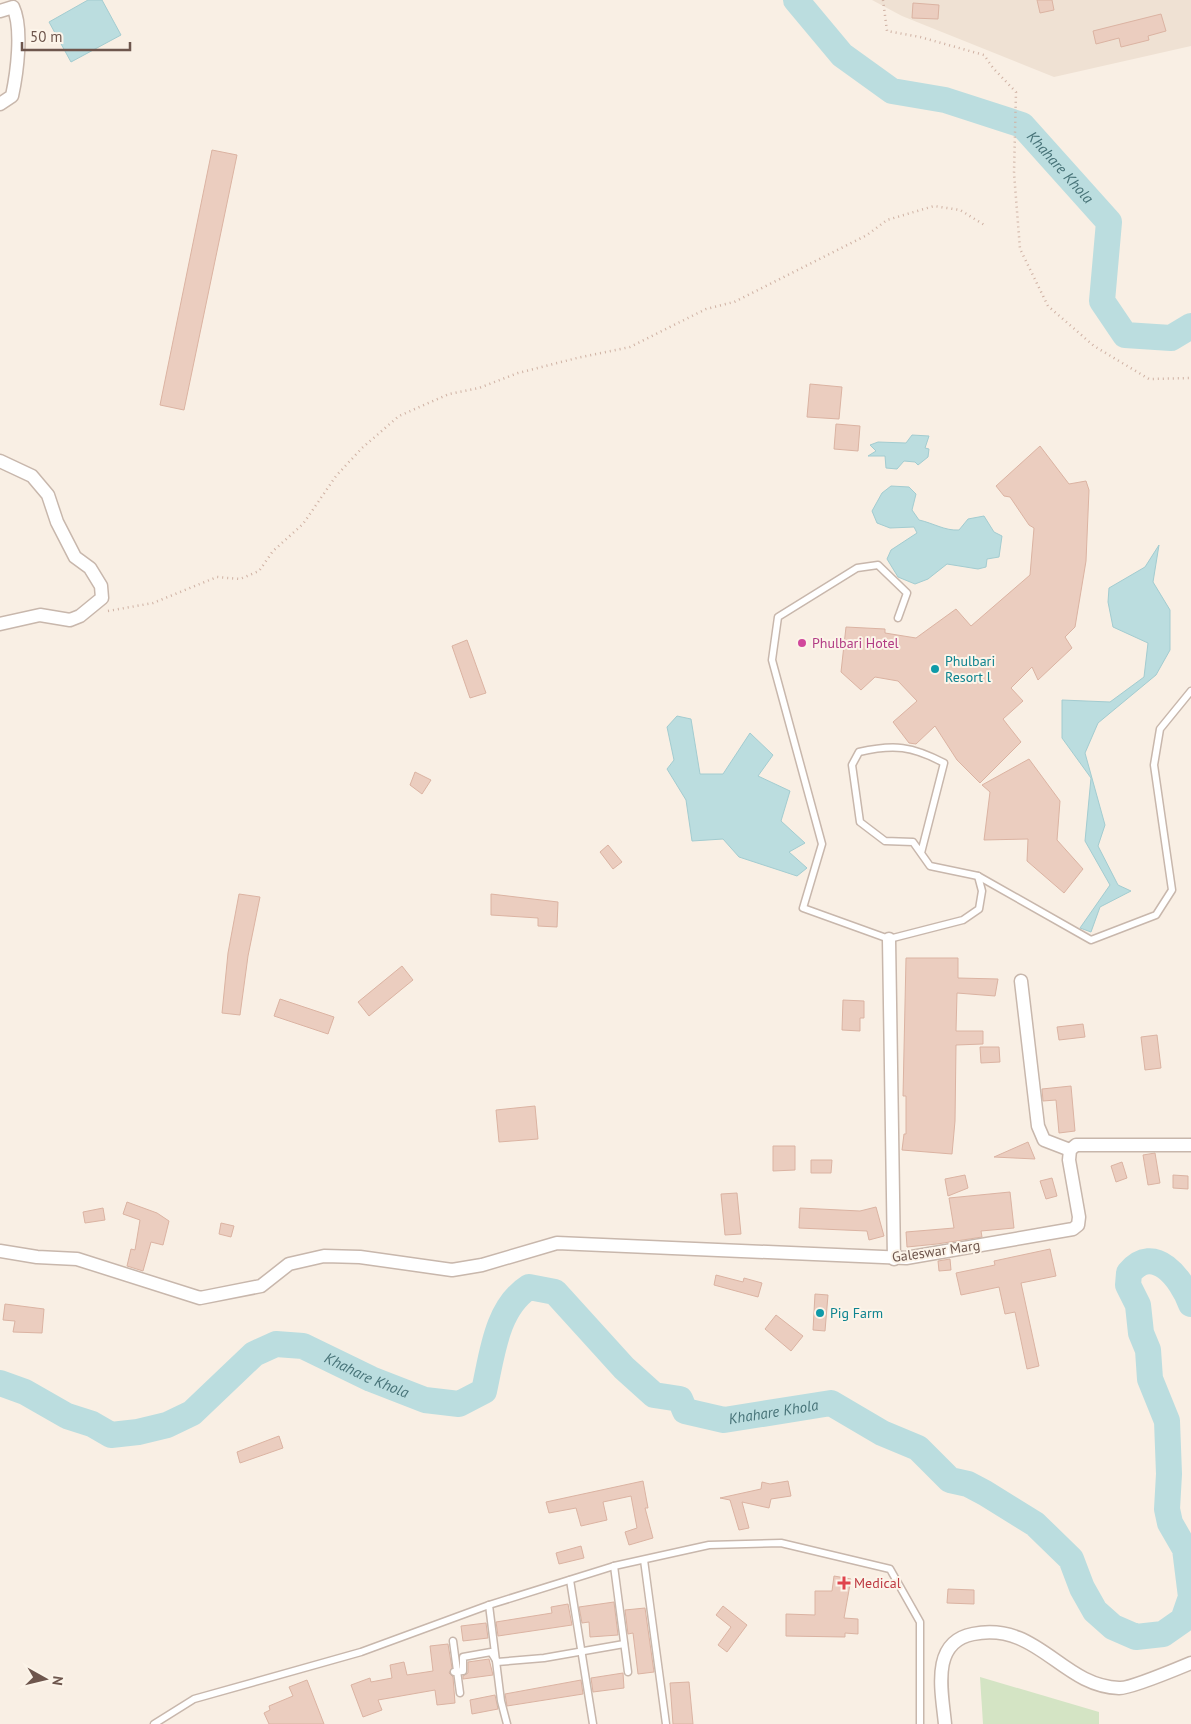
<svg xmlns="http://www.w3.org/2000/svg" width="1191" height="1724" viewBox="0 0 1191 1724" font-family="'PT Sans',sans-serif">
  <rect width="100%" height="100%" fill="#f9efe4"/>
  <!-- residential -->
  <polygon fill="#efe1d3" points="872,0 1191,0 1191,46 1054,77 902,16"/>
  <!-- green -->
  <polygon fill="#d4e4c4" points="980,1677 1099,1712 1099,1724 983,1724"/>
  <!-- water -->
  <g fill="#bbdddf" stroke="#a3ccd0">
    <polygon points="88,0 102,0 121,35 71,62 49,22"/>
    <polygon points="912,435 929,436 925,448 929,449 928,457 918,465 915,462 904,461 897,469 886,468 885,456 868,456 876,451 870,445 878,442 906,443"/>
    <path d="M891,486L909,487L916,494L912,510L919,520C933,523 945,531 959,530L968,519L984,516L994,532L1002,536L999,557L987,559L986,567L978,569L947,564L928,579L915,584L898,577L887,559L891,550L917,533L914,527L890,528L877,523L872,511L882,493Z"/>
    <polygon points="1159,545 1153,582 1170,610 1170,650 1156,675 1098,723 1085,753 1105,825 1098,846 1118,885 1131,891 1100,907 1091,932 1080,928 1110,885 1085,841 1091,778 1062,738 1062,700 1110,702 1144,677 1148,643 1113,627 1108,602 1109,588 1145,567"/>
    <polygon points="677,716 691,719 700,774 723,774 750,733 773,755 758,776 790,791 781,821 805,843 789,852 807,868 797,876 739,857 723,839 692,841 686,800 667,769 674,760 667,727"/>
  </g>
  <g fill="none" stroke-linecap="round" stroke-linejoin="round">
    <!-- river -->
    <g stroke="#bbdddf" stroke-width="26">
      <path id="s1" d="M796,0L842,55L892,91L945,100L1022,125L1109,222L1102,301L1125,335L1171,338L1191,326"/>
      <path id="s2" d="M0,1383L25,1392L67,1416L92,1424L111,1435L138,1432L167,1425L192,1413L254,1354L276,1344L303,1346L371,1379L425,1400L459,1404L484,1391C492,1356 496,1308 529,1287L555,1292L624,1368L654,1395L680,1399L685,1411L724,1420L831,1403L882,1433L918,1448L950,1480L968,1484L985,1493L1035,1524L1071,1559L1082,1588L1095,1611L1113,1627L1136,1637L1163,1634L1183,1620L1191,1597L1185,1549L1170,1523L1167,1509L1169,1474L1167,1421L1150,1379L1148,1350L1141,1333L1138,1305L1128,1285L1129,1273C1154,1242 1182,1279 1191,1304"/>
    </g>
  </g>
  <!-- building -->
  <g fill="#ebcdbf" stroke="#dbb3a2">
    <polygon points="1037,0 1052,0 1054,10 1040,13"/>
    <polygon points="913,3 939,5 938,19 912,18"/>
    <polygon points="1161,14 1166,31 1148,36 1149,40 1121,47 1119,38 1096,44 1093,31"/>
    <polygon points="212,150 237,155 184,410 160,405"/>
    <polygon points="810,384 842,387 839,419 807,417"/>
    <polygon points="836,424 860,426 858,451 834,449"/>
    <polygon points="1040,446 1069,484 1086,481 1089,490 1086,561 1075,627 1065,637 1072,648 1038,680 1032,667 1011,688 1023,701 1003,719 1021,742 980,783 957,760 935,726 916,744 909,743 893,722 917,701 898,681 875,677 861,690 841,672 846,627 885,629 885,633 916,638 956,609 971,626 1030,575 1034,528 1029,525 1010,497 1004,496 996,486"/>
    <polygon points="467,640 486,693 470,698 452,646"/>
    <polygon points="1029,759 1060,801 1057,840 1083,869 1064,893 1027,861 1028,839 984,840 990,792 982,785"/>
    <polygon points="415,772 431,780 422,794 410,785"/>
    <polygon points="608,845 622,862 613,869 600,852"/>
    <polygon points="239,894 260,897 248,956 240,1015 222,1013 228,953"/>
    <polygon points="491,894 558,902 557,927 538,926 538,918 491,915"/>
    <polygon points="906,958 958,958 958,978 998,979 995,996 957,993 956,1031 983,1031 983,1044 956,1045 955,1121 952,1154 902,1150 904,1134 906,1134 906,1096 903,1096"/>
    <polygon points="402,966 413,980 369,1016 358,1002"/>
    <polygon points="280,999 334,1017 328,1034 274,1016"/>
    <polygon points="843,1000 864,1001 864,1018 860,1018 860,1031 842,1030"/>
    <polygon points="1083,1024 1085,1037 1059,1040 1057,1027"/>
    <polygon points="1157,1035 1161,1068 1145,1070 1141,1037"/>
    <polygon points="980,1047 999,1047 1000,1062 981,1063"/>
    <polygon points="1071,1086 1075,1131 1059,1133 1056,1100 1043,1101 1042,1089"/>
    <polygon points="535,1106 538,1139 499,1142 496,1110"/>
    <polygon points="1028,1142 1035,1159 994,1157"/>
    <polygon points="773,1146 795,1146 795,1170 773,1171"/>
    <polygon points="1155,1153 1160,1183 1148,1185 1143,1155"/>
    <polygon points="811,1160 832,1160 831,1173 811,1173"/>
    <polygon points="1122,1162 1127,1178 1116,1182 1111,1166"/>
    <polygon points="965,1175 968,1188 948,1196 945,1179"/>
    <polygon points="1173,1175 1188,1176 1188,1189 1173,1188"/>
    <polygon points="1052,1178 1057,1196 1046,1199 1040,1181"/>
    <polygon points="1010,1192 1014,1228 981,1231 982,1237 937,1244 907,1247 906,1232 954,1228 949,1198"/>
    <polygon points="737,1193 741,1234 725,1235 721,1194"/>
    <polygon points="127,1202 157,1213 169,1221 163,1245 151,1242 143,1271 127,1266 131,1249 135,1250 140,1220 123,1214"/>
    <polygon points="876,1207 884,1236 869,1240 867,1231 799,1228 800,1208 860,1211"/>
    <polygon points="103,1208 105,1220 85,1223 83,1212"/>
    <polygon points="221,1223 234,1226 231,1237 219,1234"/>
    <polygon points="1050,1249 1056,1276 1021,1283 1039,1366 1027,1369 1015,1312 1005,1314 999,1287 961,1295 956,1273 995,1265 994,1261"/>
    <polygon points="950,1259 951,1270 939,1271 938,1261"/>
    <polygon points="716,1275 743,1282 744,1278 762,1283 758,1297 714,1285"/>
    <polygon points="815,1294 828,1295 825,1331 813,1330"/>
    <polygon points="5,1304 44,1309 42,1333 13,1332 15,1321 3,1320"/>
    <polygon points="776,1315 803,1336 791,1351 765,1329"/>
    <polygon points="279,1436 283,1448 240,1463 237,1452"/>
    <polygon points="643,1481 648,1508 645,1508 653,1538 629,1545 625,1532 637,1528 631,1496 603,1502 607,1520 581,1526 576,1508 549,1513 546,1502"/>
    <polygon points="788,1481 791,1496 771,1499 769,1508 742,1502 749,1528 739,1530 730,1500 720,1498 761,1489 762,1482 770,1484"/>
    <polygon points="581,1546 584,1558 559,1564 556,1553"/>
    <polygon points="834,1576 851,1579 844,1618 858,1619 858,1634 845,1633 845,1637 786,1636 786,1614 815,1615 815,1591 832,1591"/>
    <polygon points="948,1589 974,1590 974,1604 947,1603"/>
    <polygon points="614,1602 618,1635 590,1637 589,1622 582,1623 579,1607"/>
    <polygon points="568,1604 572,1625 498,1636 496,1622 552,1613 551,1607"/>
    <polygon points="723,1606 747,1625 727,1652 718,1645 731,1627 716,1615"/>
    <polygon points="645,1608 654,1672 638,1674 633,1633 628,1634 625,1610"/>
    <polygon points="486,1623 488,1638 463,1641 461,1626"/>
    <polygon points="448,1644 452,1668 449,1673 453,1677 455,1703 437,1705 435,1690 378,1700 382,1710 363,1717 351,1685 370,1678 371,1682 392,1678 390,1665 404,1662 407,1675 433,1671 430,1646"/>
    <polygon points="489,1659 493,1675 463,1679 463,1676 468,1673 468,1662"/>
    <polygon points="623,1673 624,1688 593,1692 591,1678"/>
    <polygon points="307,1680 324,1724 269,1724 264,1713 270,1710 269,1706 293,1696 289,1687"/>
    <polygon points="581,1680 583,1694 507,1706 505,1694"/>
    <polygon points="689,1682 693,1724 673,1724 670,1683"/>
    <polygon points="495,1695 498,1709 472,1714 470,1700"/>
  </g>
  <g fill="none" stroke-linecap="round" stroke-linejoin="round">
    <!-- service casing -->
    <g stroke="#c8b7ac" stroke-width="9">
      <g id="service">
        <polyline points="898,618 907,593 878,565 857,568 778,617 772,660 822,844 803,908 889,939 963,920 979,909 982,891 978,876"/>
        <path d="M921,853L944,763C912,746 894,744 859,752L852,765L860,822L885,841L913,842L930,866L978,876L1091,940L1156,915L1172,890L1154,765L1160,729L1191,691"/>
        <polyline points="644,1560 666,1724"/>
        <polyline points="614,1566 628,1672"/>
        <polyline points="570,1580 593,1724"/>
        <polyline points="489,1605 501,1701 507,1724"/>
        <polyline points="453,1641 460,1693"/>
        <polyline points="454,1672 463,1671 463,1657 491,1652 497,1662 544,1658 624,1644"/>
        <polyline points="154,1724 194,1699 361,1652 489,1605 614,1566 709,1545 781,1543 890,1569 920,1622 920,1724"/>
      </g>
    </g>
    <!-- minor casing -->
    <g stroke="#c8b7ac" stroke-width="15">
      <g id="minor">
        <path d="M0,11L13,7C23,28 17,73 12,96L0,104"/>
        <polyline points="0,461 32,476 48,495 57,522 75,557 90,568 101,586 102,598 80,616 70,620 40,615 0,624"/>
        <polyline points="889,939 894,1259"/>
        <polyline points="1021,981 1038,1126 1044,1140 1070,1150"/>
        <polyline points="0,1251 37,1257 77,1259 200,1298 261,1286 289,1264 324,1256 360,1257 452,1270 482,1265 557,1243 906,1258 1073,1229 1078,1225 1079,1217 1069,1160 1070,1150 1076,1145 1191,1145"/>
        <path d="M945,1724C942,1692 930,1642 973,1634C1038,1621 1061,1686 1119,1688C1129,1689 1179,1668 1191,1663"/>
      </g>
    </g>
    <!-- path -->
    <g stroke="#cfb1a3" stroke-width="2.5" stroke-dasharray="1 4" stroke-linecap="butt">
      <polyline points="883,0 887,31 920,37 984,55 993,68 1016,92 1014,173 1020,249 1048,306 1094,346 1149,379 1191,378"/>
      <polyline points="108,611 153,603 217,577 240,579 259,571 273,551 303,524 336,476 362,448 399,416 449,394 479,388 518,373 577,358 630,347 706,309 734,302 867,235 887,220 934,206 960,210 986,226"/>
    </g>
    <!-- service -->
    <use href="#service" stroke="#fff" stroke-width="6"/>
    <!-- minor -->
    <use href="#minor" stroke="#fff" stroke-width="12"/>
  </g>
  <!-- markers -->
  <circle fill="#d1479c" stroke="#fcf4e9" stroke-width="2" cx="802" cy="643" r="5"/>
  <g fill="#0f9aa8" stroke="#fcf4e9" stroke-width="2">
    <circle cx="935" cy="669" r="5"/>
    <circle cx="820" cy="1313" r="5"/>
  </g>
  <path fill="#e0444e" stroke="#fcf4e9" stroke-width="2" d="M841.5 1575.5h5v5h5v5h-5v5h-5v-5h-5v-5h5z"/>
  <g text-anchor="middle" stroke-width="4" stroke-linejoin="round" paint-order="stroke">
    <!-- hotel labels -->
    <g font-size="14" fill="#b23c85" stroke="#fcf4e9" text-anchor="start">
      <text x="812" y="648">Phulbari Hotel</text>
    </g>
    <!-- culture labels -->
    <g font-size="14" fill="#0d838f" stroke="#fcf4e9" text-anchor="start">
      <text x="945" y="666">Phulbari<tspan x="945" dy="16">Resort l</tspan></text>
      <text x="830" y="1318">Pig Farm</text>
    </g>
    <!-- street labels -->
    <g font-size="14" fill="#6e564d" stroke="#fcf4e9">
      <text transform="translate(936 1251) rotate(-8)" y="5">Galeswar Marg</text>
    </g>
    <!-- health labels -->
    <g font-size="14" fill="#be3a42" stroke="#fcf4e9" text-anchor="start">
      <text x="854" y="1588">Medical</text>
    </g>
    <!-- water labels -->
    <g font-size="15" font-style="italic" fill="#477378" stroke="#fcf4e9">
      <text dy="5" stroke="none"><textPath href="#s1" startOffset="325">Khahare Khola</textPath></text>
      <text dy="5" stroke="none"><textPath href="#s2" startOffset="415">Khahare Khola</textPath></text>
      <text dy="5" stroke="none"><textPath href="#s2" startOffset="956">Khahare Khola</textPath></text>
    </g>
  </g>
  <!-- north arrow -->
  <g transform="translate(45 1679) rotate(98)" stroke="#fcf4e9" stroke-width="4" paint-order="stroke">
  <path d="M0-4L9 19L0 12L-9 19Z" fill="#6e564d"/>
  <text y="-8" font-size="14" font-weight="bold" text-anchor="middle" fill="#6e564d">N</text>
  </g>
  <!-- scale -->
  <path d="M22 42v8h108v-8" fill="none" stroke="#6e564d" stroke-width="2.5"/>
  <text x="30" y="42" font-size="15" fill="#6e564d" stroke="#fcf4e9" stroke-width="4" paint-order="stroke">50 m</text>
</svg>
